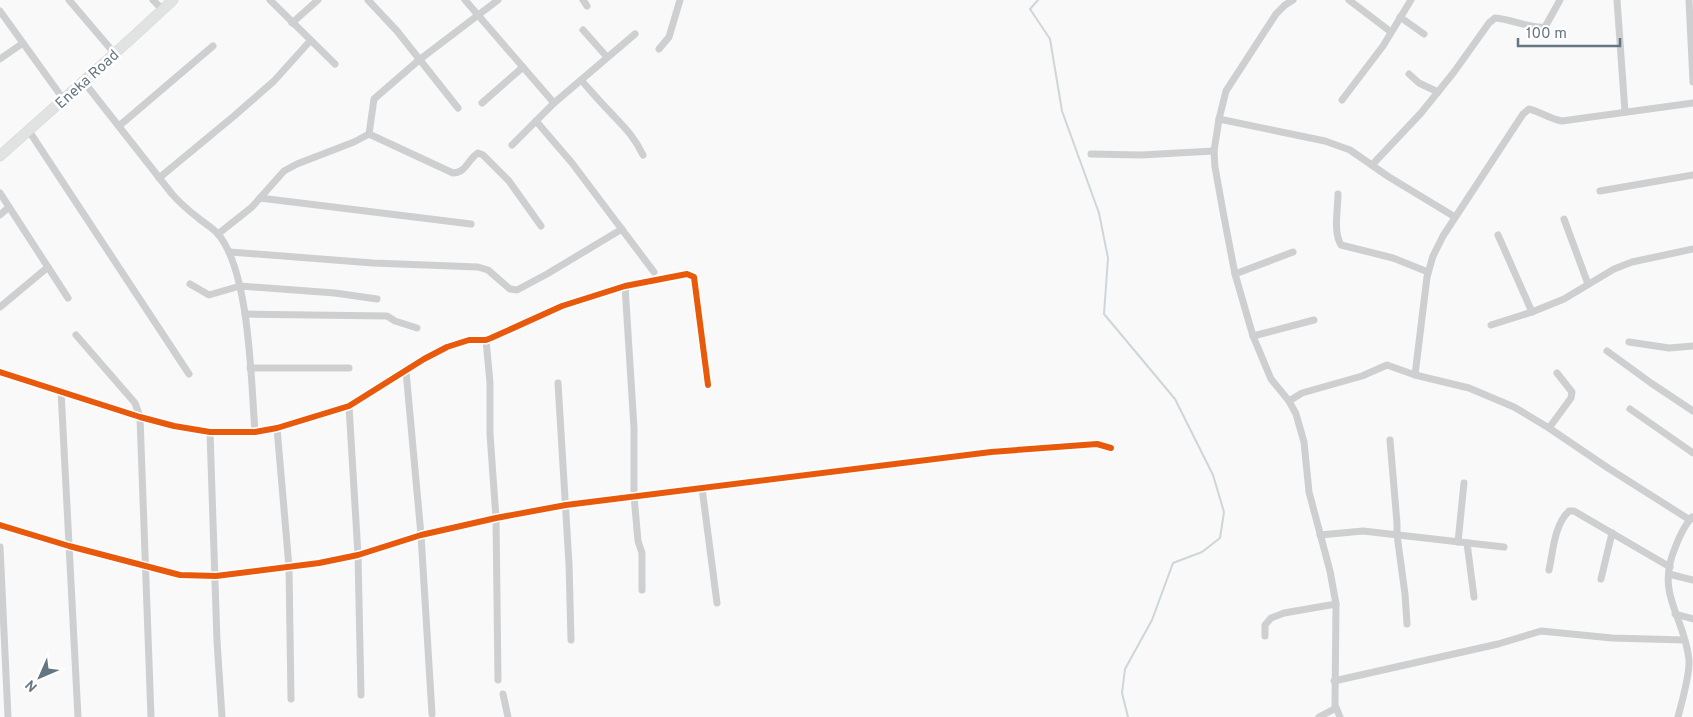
<svg xmlns="http://www.w3.org/2000/svg" width="1693" height="717" viewBox="0 0 1693 717" font-family="Overpass,sans-serif">
  <rect width="100%" height="100%" fill="#f9f9f9"/>
  <g fill="none" stroke-linecap="round" stroke-linejoin="round">
    <!-- stream -->
    <polyline stroke="#ced6d9" stroke-width="2" points="1038,0 1030,9 1050,39 1062,111 1099,213 1108,258 1104,314 1175,399 1213,475 1224,512 1220,538 1202,552 1173,563 1152,620 1125,669 1122,693 1128,717"/>
    <!-- secondary casing -->
    <g stroke="#d5d6d7" stroke-width="11">
      <polyline id="secondary" points="0,156 133,37 173,0"/>
    </g>
    <!-- minor -->
    <g stroke="#cecfd0" stroke-width="7">
      <polyline points="69,0 115,54"/>
      <polyline points="153,0 163,10"/>
      <polyline points="270,0 335,64"/>
      <polyline points="368,0 397,31 458,108"/>
      <polyline points="465,0 554,103"/>
      <polyline points="583,0 587,6"/>
      <polyline points="1293,0 1285,5 1276,14 1226,91 1219,119 1214,151 1215,167 1224,217 1235,274 1253,336 1314,320"/>
      <polyline points="1349,0 1391,32"/>
      <polyline points="1617,0 1625,112"/>
      <polyline points="1689,0 1693,82"/>
      <polyline points="0,11 64,100"/>
      <polyline points="1400,17 1424,34"/>
      <polyline points="292,23 318,0"/>
      <polyline points="583,30 607,57"/>
      <polyline points="659,49 669,37 680,0"/>
      <polyline points="0,59 23,43"/>
      <polyline points="1409,74 1419,83 1438,92"/>
      <path d="M581,80C591,91 600,102 610,112C625,128 633,135 643,155"/>
      <path d="M84,82L172,194C180,203 188,210 197,217C204,223 213,228 218,234C250,272 251,382 255,432"/>
      <polyline points="1342,100 1383,46 1411,0"/>
      <polyline points="482,103 523,67"/>
      <polyline points="1219,119 1325,141 1350,150 1389,177 1455,217"/>
      <polyline points="536,121 572,163 654,272"/>
      <polyline points="119,126 213,46"/>
      <polyline points="29,131 189,374"/>
      <path d="M369,134L453,173C466,173 468,159 478,153L483,155L509,181L541,226"/>
      <polyline points="369,134 374,99 419,60 498,0"/>
      <polyline points="512,145 554,103 635,34"/>
      <polyline points="1091,154 1141,155 1214,151"/>
      <path d="M1372,165L1421,113L1454,72L1489,23L1495,18C1511,19 1531,29 1545,27L1560,0"/>
      <polyline points="159,178 234,116 274,81 310,41"/>
      <polyline points="1600,191 1693,175"/>
      <polyline points="0,193 68,298"/>
      <path d="M1338,194C1338,209 1333,232 1341,245L1393,258L1428,272"/>
      <polyline points="260,198 471,224"/>
      <polyline points="0,215 9,207"/>
      <polyline points="1564,219 1588,284"/>
      <polyline points="218,234 252,207 284,171 297,164 354,142 369,134"/>
      <polyline points="1498,235 1532,312"/>
      <polyline points="230,252 373,263 478,267 488,270 510,289 517,290 547,274 622,229"/>
      <polyline points="1235,274 1293,252"/>
      <polyline points="190,284 209,295 240,286 335,293 377,299"/>
      <polyline points="625,286 634,428 634,496 638,541 642,553 642,590"/>
      <polyline points="0,307 48,267"/>
      <polyline points="245,314 387,316 395,321 417,328"/>
      <polyline points="1491,325 1532,312 1564,299 1614,269 1632,262 1693,249"/>
      <polyline points="76,335 135,403 140,417 151,717"/>
      <polyline points="1253,336 1271,379 1289,401 1296,414 1304,442 1309,492 1330,571 1336,604 1335,705 1340,717"/>
      <polyline points="486,340 490,383 490,434 496,518 498,680"/>
      <polyline points="1629,342 1669,348 1693,346"/>
      <polyline points="1607,351 1651,383 1693,411"/>
      <polyline points="250,368 349,368"/>
      <polyline points="406,371 421,535 432,714"/>
      <polyline points="0,372 140,417 174,426 210,432 255,432 277,428 349,406 424,359 447,347 469,340 486,340 491,338 562,306 625,286 687,274 694,277 708,385"/>
      <path d="M1415,375L1427,277L1433,256L1443,236L1523,114L1529,109C1541,112 1550,119 1562,121L1693,103"/>
      <polyline points="558,383 569,564 571,640"/>
      <polyline points="61,391 78,717"/>
      <polyline points="1289,401 1302,393 1362,376 1387,365 1415,375 1469,388 1514,407 1549,428 1608,468 1690,520"/>
      <polyline points="349,406 358,555 361,695"/>
      <polyline points="1630,409 1693,453"/>
      <polyline points="277,428 289,567 291,699"/>
      <polyline points="1549,428 1571,398 1572,392 1557,373"/>
      <polyline points="210,432 217,641 222,717"/>
      <polyline points="1390,440 1397,523 1397,535 1405,594 1407,624"/>
      <polyline points="702,488 717,603"/>
      <polyline points="0,525 69,546 180,575 216,576 319,563 358,555 421,535 452,528 496,518 566,505 991,452 1097,444 1111,448"/>
      <polyline points="1320,535 1363,531 1504,547"/>
      <polyline points="1458,542 1464,483"/>
      <polyline points="1467,543 1474,597"/>
      <polyline points="0,547 8,717"/>
      <path d="M1549,570C1553,552 1554,525 1569,511H1574L1670,567"/>
      <polyline points="1669,574 1693,580"/>
      <polyline points="1601,579 1612,533"/>
      <polyline points="1675,614 1693,619"/>
      <polyline points="1265,636 1265,625 1271,618 1284,613 1336,604"/>
      <polyline points="1334,681 1498,644 1541,631 1612,638 1684,640"/>
      <polyline points="503,694 508,717"/>
      <polyline points="1319,717 1336,708"/>
      <path d="M1678,717C1682,701 1690,675 1689,660C1685,617 1655,595 1675,548C1679,537 1684,526 1692,517"/>
    </g>
    <!-- secondary -->
    <use href="#secondary" stroke="#e1e2e2" stroke-width="10"/>
    <!-- cycleway casing -->
    <g stroke="#fff" stroke-width="9">
      <g id="cycleway">
        <polyline points="0,372 140,417 174,426 210,432 255,432 277,428 349,406 424,359 447,347 469,340 486,340 491,338 562,306 625,286 687,274 694,277 708,385"/>
        <polyline points="0,525 69,546 180,575 216,576 319,563 358,555 421,535 452,528 496,518 566,505 991,452 1097,444 1111,448"/>
      </g>
    </g>
    <!-- cycleway -->
    <use href="#cycleway" stroke="#e8590c" stroke-width="6"/>
  </g>
  <g text-anchor="middle" stroke-width="5" stroke-linejoin="round" paint-order="stroke">
    <!-- street labels -->
    <g font-size="15" fill="#657683" stroke="#fff">
      <text transform="translate(87 79) rotate(-42)" y="5">Eneka Road</text>
    </g>
  </g>
  <!-- north arrow -->
  <g transform="translate(40 677) rotate(225)" stroke="#ffffff" stroke-width="4" paint-order="stroke">
  <path d="M0-4L9 19L0 12L-9 19Z" fill="#657683"/>
  <text y="-8" font-size="14" font-weight="bold" text-anchor="middle" fill="#657683">N</text>
  </g>
  <!-- scale -->
  <path d="M1518 38v8h102v-8" fill="none" stroke="#657683" stroke-width="2.5"/>
  <text x="1526" y="38" font-size="15" fill="#657683" stroke="#ffffff" stroke-width="4" paint-order="stroke">100 m</text>
</svg>
